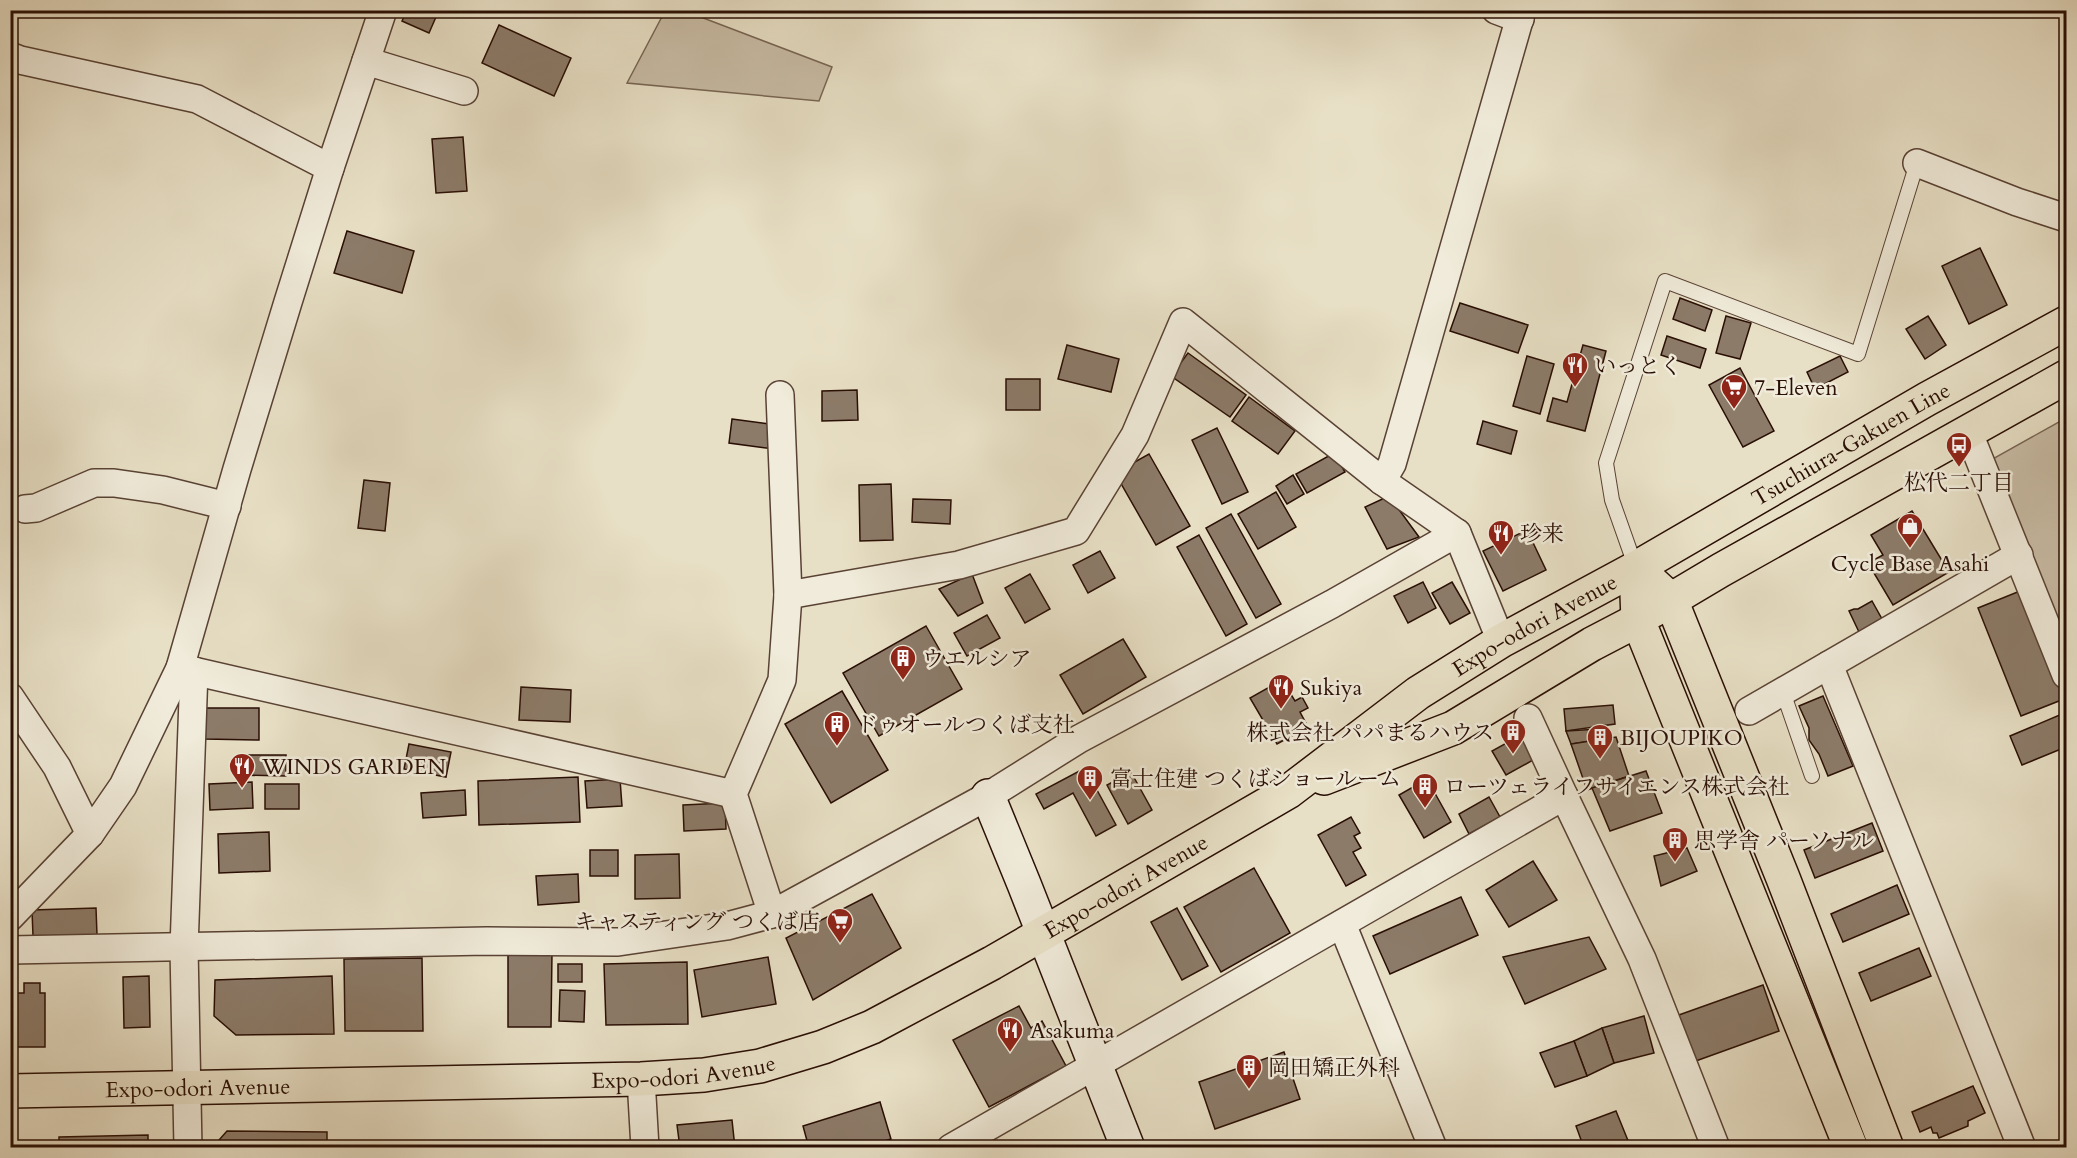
<svg xmlns="http://www.w3.org/2000/svg" width="2077" height="1158" viewBox="0 0 2077 1158" font-family="Cardo,'Noto Serif JP',serif">
  <rect width="100%" height="100%" fill="#e8e0c6"/>
  <filter id="stains"><feTurbulence type="fractalNoise" baseFrequency=".00333" numOctaves="4"/><feColorMatrix values="0 0 0 0 .2 0 0 0 0 .09 0 0 0 0 .02 0 0 0 .5 -.17"/></filter>
  <radialGradient id="worn" r=".72"><stop offset=".6" stop-color="#630" stop-opacity="0"/><stop offset="1" stop-color="#630" stop-opacity=".3"/></radialGradient>
  <!-- green -->
  <g fill="#c8bca5" stroke="#786554" stroke-width="1.5">
    <polygon points="665,11 685,11 832,67 819,101 627,83"/>
    <polygon points="2066,418 2066,646 1989,461"/>
  </g>
  <!-- building -->
  <g fill="#8c7b69" stroke="#290e04" stroke-width="1.5">
    <polygon points="407,10 439,10 429,33 402,21"/>
    <polygon points="499,25 571,58 554,96 482,63"/>
    <polygon points="463,137 467,191 436,193 432,139"/>
    <polygon points="347,231 414,251 402,293 334,273"/>
    <polygon points="1980,248 2007,305 1969,324 1942,266"/>
    <polygon points="1680,298 1712,310 1705,331 1673,319"/>
    <polygon points="1460,303 1528,325 1518,353 1450,331"/>
    <polygon points="1726,316 1751,323 1740,359 1716,353"/>
    <polygon points="1928,316 1946,345 1925,359 1906,329"/>
    <polygon points="1667,336 1706,349 1700,368 1661,355"/>
    <polygon points="1067,345 1119,359 1111,392 1058,379"/>
    <polygon points="1583,345 1606,351 1585,431 1547,421 1553,398 1567,402"/>
    <polygon points="1188,353 1246,395 1230,417 1171,376"/>
    <polygon points="1527,356 1554,364 1540,414 1513,406"/>
    <polygon points="1840,356 1848,372 1815,389 1807,372"/>
    <polygon points="1740,368 1774,431 1743,447 1709,385"/>
    <rect x="1006" y="379" width="34" height="31"/>
    <polygon points="857,390 858,420 822,421 822,391"/>
    <polygon points="1249,397 1295,431 1278,454 1232,421"/>
    <polygon points="732,419 777,425 774,449 729,443"/>
    <polygon points="1483,421 1517,431 1511,454 1477,444"/>
    <polygon points="1217,428 1248,492 1222,504 1192,440"/>
    <polygon points="1334,453 1345,472 1307,493 1296,474"/>
    <polygon points="1149,454 1190,526 1156,545 1115,473"/>
    <polygon points="1293,475 1304,494 1287,504 1276,486"/>
    <polygon points="364,480 390,483 385,531 358,528"/>
    <polygon points="891,484 893,540 860,541 859,485"/>
    <polygon points="1276,492 1296,527 1258,549 1238,514"/>
    <polygon points="1389,496 1419,537 1387,549 1365,507"/>
    <polygon points="913,499 951,500 950,524 912,522"/>
    <polygon points="1912,511 1949,572 1893,605 1868,563 1883,555 1871,535"/>
    <polygon points="1231,514 1281,604 1256,618 1206,528"/>
    <polygon points="1527,530 1546,570 1503,591 1483,551"/>
    <polygon points="1199,535 1247,624 1226,636 1177,547"/>
    <polygon points="1100,551 1115,578 1088,593 1073,565"/>
    <polygon points="972,574 983,603 958,616 939,589"/>
    <polygon points="1030,574 1050,609 1025,623 1005,588"/>
    <polygon points="1423,582 1436,608 1408,623 1394,596"/>
    <polygon points="1452,582 1470,613 1450,624 1432,593"/>
    <polygon points="2020,591 2064,699 2021,716 1978,608"/>
    <polygon points="1872,601 1882,619 1859,632 1849,611 1854,609 1858,609"/>
    <polygon points="987,615 1000,638 967,656 954,633"/>
    <polygon points="926,626 962,689 879,736 843,673"/>
    <polygon points="1123,639 1146,677 1083,714 1060,675"/>
    <polygon points="1282,680 1295,701 1302,697 1308,708 1300,712 1308,727 1277,744 1250,698"/>
    <polygon points="521,687 571,690 570,722 519,720"/>
    <polygon points="842,691 888,770 831,803 785,724"/>
    <polygon points="1823,696 1853,766 1828,776 1819,754 1809,740 1809,728 1799,706"/>
    <polygon points="1613,705 1615,724 1566,731 1564,709"/>
    <polygon points="205,708 259,708 259,740 205,739"/>
    <polygon points="2062,714 2066,724 2066,747 2022,765 2010,736"/>
    <polygon points="1600,729 1603,739 1571,744 1566,731"/>
    <polygon points="1521,735 1535,759 1506,775 1492,751"/>
    <polygon points="1616,737 1629,776 1587,790 1571,744"/>
    <polygon points="409,744 451,752 446,777 404,769"/>
    <polygon points="238,755 286,755 286,776 238,775"/>
    <polygon points="1085,768 1116,825 1096,836 1073,793 1044,809 1036,794"/>
    <polygon points="1646,771 1662,813 1610,831 1592,788"/>
    <polygon points="1131,772 1152,810 1128,824 1107,785"/>
    <polygon points="578,777 580,822 479,825 478,781"/>
    <polygon points="620,779 622,806 587,808 585,781"/>
    <polygon points="1427,779 1451,822 1424,838 1399,795"/>
    <polygon points="252,782 253,808 210,810 209,784"/>
    <rect x="265" y="784" width="34" height="25"/>
    <polygon points="465,790 466,815 423,818 421,793"/>
    <polygon points="1489,797 1500,817 1469,834 1459,814"/>
    <polygon points="725,803 726,829 684,831 683,805"/>
    <polygon points="1351,817 1360,833 1354,836 1361,848 1353,852 1366,875 1346,886 1318,835"/>
    <polygon points="1872,823 1883,851 1815,878 1804,850"/>
    <polygon points="269,832 270,871 219,873 218,834"/>
    <polygon points="1687,848 1697,871 1661,886 1654,856"/>
    <rect x="590" y="850" width="28" height="26"/>
    <polygon points="679,854 680,898 635,899 635,855"/>
    <polygon points="1533,861 1557,900 1509,927 1486,890"/>
    <polygon points="1254,868 1290,933 1221,972 1184,907"/>
    <polygon points="578,874 579,902 538,905 536,876"/>
    <polygon points="1897,885 1909,914 1843,942 1831,914"/>
    <polygon points="872,894 901,948 813,1000 786,938"/>
    <polygon points="1461,897 1478,935 1390,974 1373,936"/>
    <polygon points="96,908 97,935 33,936 32,910"/>
    <polygon points="1177,908 1208,966 1182,980 1151,922"/>
    <polygon points="1589,937 1606,969 1525,1004 1503,957"/>
    <polygon points="1919,948 1931,976 1871,1001 1859,973"/>
    <polygon points="508,953 552,953 551,1027 508,1027"/>
    <polygon points="768,957 776,1004 702,1017 694,970"/>
    <polygon points="422,958 423,1031 345,1031 344,959"/>
    <polygon points="687,962 688,1024 606,1025 604,964"/>
    <rect x="558" y="964" width="24" height="18"/>
    <polygon points="149,976 150,1027 124,1028 123,977"/>
    <polygon points="332,976 334,1034 236,1035 214,1016 215,980"/>
    <polygon points="24,983 40,983 40,993 45,993 45,1047 10,1047 10,993 24,993"/>
    <polygon points="1763,985 1779,1031 1693,1062 1676,1016"/>
    <polygon points="560,990 585,991 584,1022 559,1021"/>
    <polygon points="1019,1006 1031,1028 1042,1021 1066,1066 989,1107 953,1040"/>
    <polygon points="1644,1016 1654,1053 1614,1063 1602,1028"/>
    <polygon points="1602,1028 1614,1063 1587,1076 1574,1041"/>
    <polygon points="1574,1041 1587,1076 1555,1087 1540,1053"/>
    <polygon points="1284,1052 1300,1099 1215,1129 1199,1082"/>
    <polygon points="1973,1086 1985,1113 1968,1121 1968,1126 1939,1138 1937,1133 1933,1133 1931,1127 1920,1132 1912,1112"/>
    <polygon points="880,1102 891,1139 862,1148 809,1148 803,1126"/>
    <polygon points="1616,1111 1631,1148 1584,1148 1576,1126"/>
    <polygon points="732,1120 735,1148 680,1148 677,1125"/>
    <polygon points="227,1131 327,1132 327,1148 212,1148"/>
    <polygon points="148,1135 148,1148 59,1148 59,1137"/>
  </g>
  <g fill="none" stroke-linecap="round" stroke-linejoin="round">
    <!-- lane casing -->
    <g stroke="#594234" stroke-width="16">
      <g id="lane">
        <polyline points="1636,568 1612,500 1606,463 1665,281 1858,354 1917,163"/>
        <polyline points="1783,692 1812,776"/>
      </g>
    </g>
    <!-- street casing -->
    <g stroke="#594234" stroke-width="30">
      <g id="street">
        <polyline points="1496,10 1520,19"/>
        <polyline points="10,56 20,60 197,99 330,168"/>
        <polyline points="366,61 464,91"/>
        <polyline points="1917,163 2017,202 2066,218"/>
        <polyline points="780,395 788,595"/>
        <polyline points="1968,431 2066,675"/>
        <polyline points="1382,481 1392,464 1522,10"/>
        <polyline points="25,509 36,508 94,483 114,483 163,490 227,506"/>
        <polyline points="1829,665 2022,1148"/>
        <polyline points="180,668 733,794"/>
        <polyline points="10,697 57,767 90,834"/>
        <polyline points="1749,711 2019,555"/>
        <polyline points="1528,718 1564,796"/>
        <polyline points="772,914 733,794 782,680 788,595 959,565 1076,531 1135,435 1183,322 1382,481 1457,533 1501,641"/>
        <polyline points="10,917 90,834 123,786 180,668 237,469 288,302 330,168 383,10"/>
        <polyline points="1342,924 1433,1148"/>
        <polyline points="10,950 487,941 618,942 727,926 772,914 988,796 1079,739 1332,604 1457,533"/>
        <polyline points="641,1079 645,1148"/>
        <polyline points="188,1148 184,948 194,671"/>
        <polyline points="951,1148 1564,796 1642,959 1716,1148"/>
      </g>
    </g>
    <!-- secondary casing -->
    <g stroke="#290e04" stroke-width="36">
      <polyline id="secondary" points="988,796 1024,884 1128,1148"/>
    </g>
    <!-- primary casing -->
    <g stroke="#290e04" stroke-width="36">
      <g id="primary">
        <polyline points="1324,778 1453,728 1592,644 1638,620"/>
        <path id="s1" d="M10,1091L641,1079L704,1075L760,1066L823,1047L872,1027L992,963L1288,792L1418,693L1501,641L1636,568"/>
      </g>
    </g>
    <!-- highway casing -->
    <g stroke="#290e04" stroke-width="36">
      <g id="highway">
        <polyline points="1636,568 1671,600 1783,878 1887,1148"/>
        <polyline points="1636,568 1638,620 1851,1148"/>
        <path id="s2" d="M1636,568L1927,399L2066,323"/>
        <polyline points="1652,611 1721,570 2066,377"/>
      </g>
    </g>
    <!-- lane -->
    <use href="#lane" stroke="#f0ebda" stroke-width="14"/>
    <!-- street -->
    <use href="#street" stroke="#f0ebda" stroke-width="27"/>
    <!-- secondary -->
    <use href="#secondary" stroke="#f0ebda" stroke-width="33"/>
    <!-- primary -->
    <use href="#primary" stroke="#e8e0c6" stroke-width="33"/>
    <!-- highway -->
    <use href="#highway" stroke="#e8e0c6" stroke-width="33"/>
  </g>
  <!-- icons -->
  <defs>
    <g id="restaurant-pin" transform="scale(1.35)"><path d="M0 17L-7.5 6A9.5 9.5 0 1 1 7.5 6Z" fill="#8f2418" stroke="#f0ebda"/><path d="M-5-6h1v4h1v-4h1v4h1v-4h1v5L-1.5 .5V6h-2V.5L-5-1ZM5-6V6H3V1.5H1.5Q1.5-4 5-6Z" fill="#fff"/></g>
    <g id="supermarket-pin" transform="scale(1.35)"><path d="M0 17L-7.5 6A9.5 9.5 0 1 1 7.5 6Z" fill="#8f2418" stroke="#f0ebda"/><path d="M-6-5.5h2.5l.6 2H6L4.5 2H-2.5L-4.4-4H-6ZM-1.5 3.2a1.3 1.3 0 1 0 .1 0ZM3 3.2a1.3 1.3 0 1 0 .1 0Z" fill="#fff"/></g>
    <g id="bus-pin" transform="scale(1.35)"><path d="M0 17L-7.5 6A9.5 9.5 0 1 1 7.5 6Z" fill="#8f2418" stroke="#f0ebda"/><path d="M-5-6H5V4H4V6H2V4H-2V6H-4V4H-5ZM-3.5-4V0h7V-4ZM-3.5 1.2v1.5H-2V1.2ZM2 1.2v1.5H3.5V1.2Z" fill="#fff"/></g>
    <g id="shop-pin" transform="scale(1.35)"><path d="M0 17L-7.5 6A9.5 9.5 0 1 1 7.5 6Z" fill="#8f2418" stroke="#f0ebda"/><path d="M-5-2.5h2.3a2.7 3.5 0 0 1 5.4 0H5L5.5 6h-11ZM-1.5-2.5h3a1.5 2.3 0 0 0-3 0Z" fill="#fff"/></g>
    <g id="building-pin" transform="scale(1.35)"><path d="M0 17L-7.5 6A9.5 9.5 0 1 1 7.5 6Z" fill="#8f2418" stroke="#f0ebda"/><path d="M-4-6H4V6H1V3H-1V6H-4ZM-2.5-4.3h1.7v1.8h-1.7ZM.8-4.3h1.7v1.8H.8ZM-2.5-1h1.7V.8h-1.7ZM.8-1h1.7V.8H.8Z" fill="#fff"/></g>
  </defs>
  <g fill-rule="evenodd">
    <use href="#restaurant-pin" x="1575" y="365"/>
    <use href="#supermarket-pin" x="1734" y="387"/>
    <use href="#bus-pin" x="1959" y="445"/>
    <use href="#shop-pin" x="1910" y="526"/>
    <use href="#restaurant-pin" x="1501" y="533"/>
    <use href="#building-pin" x="903" y="658"/>
    <use href="#restaurant-pin" x="1281" y="687"/>
    <use href="#building-pin" x="837" y="724"/>
    <use href="#building-pin" x="1513" y="732"/>
    <use href="#building-pin" x="1600" y="737"/>
    <use href="#restaurant-pin" x="242" y="766"/>
    <use href="#building-pin" x="1090" y="778"/>
    <use href="#building-pin" x="1425" y="786"/>
    <use href="#building-pin" x="1675" y="840"/>
    <use href="#supermarket-pin" x="840" y="921"/>
    <use href="#restaurant-pin" x="1010" y="1030"/>
    <use href="#building-pin" x="1249" y="1067"/>
  </g>
  <g text-anchor="middle" stroke-width="5" stroke-linejoin="round" paint-order="stroke">
    <!-- poi labels -->
    <g font-size="22" fill="#290e04" stroke="#f0ebda" text-anchor="start">
      <text x="1594" y="373">いっとく</text>
      <text x="1754" y="395">7-Eleven</text>
      <text x="1959" y="490" text-anchor="middle">松代二丁目</text>
      <text x="1520" y="541">珍来</text>
      <text x="1910" y="571" text-anchor="middle">Cycle Base Asahi</text>
      <text x="922" y="666">ウエルシア</text>
      <text x="1300" y="695">Sukiya</text>
      <text x="856" y="732">ドゥオールつくば支社</text>
      <text x="1494" y="740" text-anchor="end">株式会社 パパまるハウス</text>
      <text x="1620" y="745">BIJOUPIKO</text>
      <text x="262" y="774">WINDS GARDEN</text>
      <text x="1110" y="786">富士住建 つくばショールーム</text>
      <text x="1444" y="794">ローツェライフサイエンス株式会社</text>
      <text x="1694" y="848">思学舎 パーソナル</text>
      <text x="820" y="929" text-anchor="end">キャスティング つくば店</text>
      <text x="1030" y="1038">Asakuma</text>
      <text x="1268" y="1075">岡田矯正外科</text>
    </g>
    <!-- street labels -->
    <g font-size="22" fill="#290e04" stroke="#f0ebda">
      <text dy="8" stroke="none"><textPath href="#s2" startOffset="248">Tsuchiura-Gakuen Line</textPath></text>
      <text dy="8" stroke="none"><textPath href="#s1" startOffset="1646">Expo-odori Avenue</textPath></text>
      <text dy="8" stroke="none"><textPath href="#s1" startOffset="1160">Expo-odori Avenue</textPath></text>
      <text dy="8" stroke="none"><textPath href="#s1" startOffset="674">Expo-odori Avenue</textPath></text>
      <text dy="8" stroke="none"><textPath href="#s1" startOffset="188">Expo-odori Avenue</textPath></text>
    </g>
  </g>
  <!-- margin -->
  <rect width="2077" height="1158" fill="none" stroke="#e8e0c6" stroke-width="36"/>
  <rect x="12" y="12" width="2053" height="1134" fill="none" stroke="#290e04" stroke-width="3"/>
  <rect x="18" y="18" width="2041" height="1122" fill="none" stroke="#290e04" stroke-width="1.5"/>
  <rect width="100%" height="100%" filter="url(#stains)"/>
  <rect width="100%" height="100%" fill="url(#worn)"/>
</svg>
